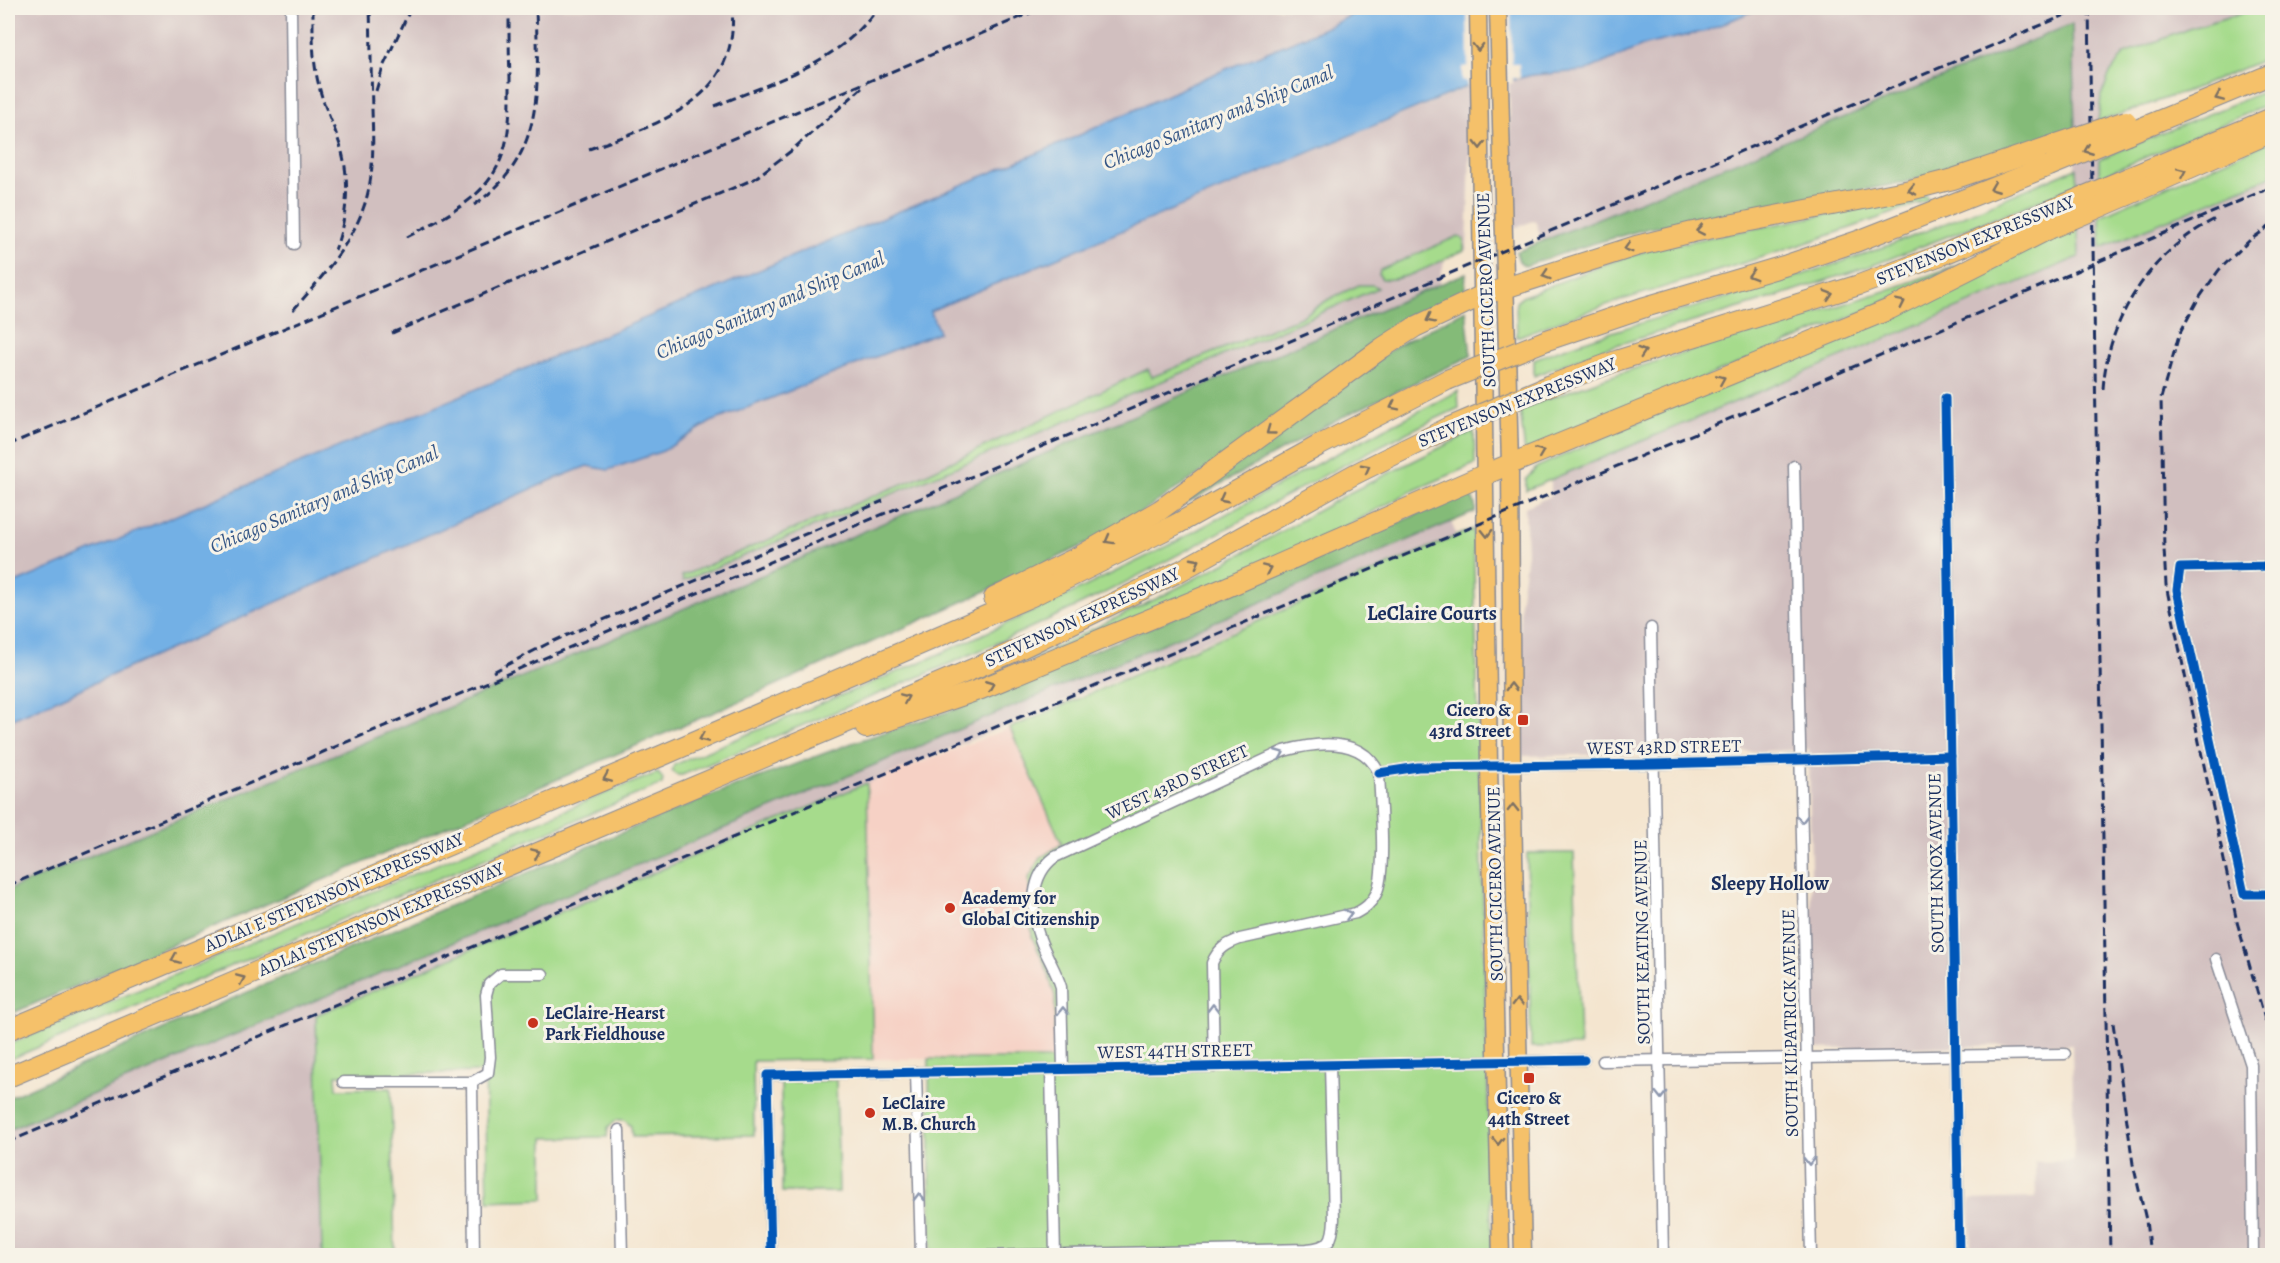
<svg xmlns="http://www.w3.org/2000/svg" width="2280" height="1263" viewBox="0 0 2280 1263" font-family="Alegreya,serif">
  <rect width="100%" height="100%" fill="#f7f3e8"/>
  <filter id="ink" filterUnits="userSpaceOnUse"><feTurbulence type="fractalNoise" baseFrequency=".0167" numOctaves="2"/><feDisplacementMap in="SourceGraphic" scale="12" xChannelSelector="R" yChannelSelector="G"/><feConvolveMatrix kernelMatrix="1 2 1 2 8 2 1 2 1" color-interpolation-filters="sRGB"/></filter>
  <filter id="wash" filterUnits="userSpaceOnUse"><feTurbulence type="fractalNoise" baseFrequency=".008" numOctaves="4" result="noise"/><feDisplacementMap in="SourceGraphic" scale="24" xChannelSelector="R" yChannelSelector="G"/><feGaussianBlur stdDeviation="1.35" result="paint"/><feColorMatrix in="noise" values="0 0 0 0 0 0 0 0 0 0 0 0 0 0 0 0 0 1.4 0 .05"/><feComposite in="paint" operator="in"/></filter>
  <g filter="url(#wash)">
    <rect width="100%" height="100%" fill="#f4e5cf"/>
    <!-- built -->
    <polygon fill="#f6d1c5" points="1010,728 1063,844 1040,858 1032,937 1046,967 1055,996 1054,1059 873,1059 867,783"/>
    <!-- industrial -->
    <g fill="#d1bfbf" fill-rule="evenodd">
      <polygon points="8,8 1366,8 1325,28 1200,80 1071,139 8,586"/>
      <polygon points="1760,8 2258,8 2188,29 2124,54 2109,75 2101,97 2098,118 2101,248 2272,176 2272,1255 1971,1255 1970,1200 2036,1198 2035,1162 2074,1161 2072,1044 1814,1049 1809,750 1522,756 1520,604 1527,553 1525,507 1551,496 1551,480 2078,257 2071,24 1542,241 1535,220 1513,229 1509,81 1532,75 1585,71 1645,45 1706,31"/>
      <path d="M1472,86L1467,249L1464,250V240L1382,279L1388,280L1402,277L1445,258L1439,284L599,645L8,890V721L552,480L587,466L608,470L663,451L711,422L938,332L929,311ZM1359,285L1377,288L1201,365L683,580V576L926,474L1148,370L1152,378L1301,317L1329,299Z"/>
      <polygon points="1451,522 1457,536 316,1015 322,1255 8,1256 8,1130"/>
    </g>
    <!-- green -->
    <g fill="#a6db8c" stroke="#608575" stroke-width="1.5">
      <polygon points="2258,8 2272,8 2272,56 2201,86 2098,122 2101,97 2109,75 2124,54 2188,29"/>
      <polygon points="2272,88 2272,103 2099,177 2099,159"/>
      <polygon points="2272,140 2272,176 2101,248 2100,216"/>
      <path d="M2076,168L2077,186L1876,264L1766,300L1603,349L1534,376V359C1636,320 1744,296 1847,260C1925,234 2000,200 2076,168Z"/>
      <path d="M1926,195L1928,200C1867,223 1805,244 1743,263C1667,287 1591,307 1517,337L1516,302L1522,297L1608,263L1655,248Z"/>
      <polygon points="2078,226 2079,257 1526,490 1526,479 1537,467"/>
      <path d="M1458,236L1464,240V250C1444,259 1404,283 1382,279L1379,275L1380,270Z"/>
      <path d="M1962,263L1865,311L1525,452L1520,410C1664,351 1817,320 1962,263Z"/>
      <polygon points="1359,285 1373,285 1378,288 1201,365 683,581 682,576 926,474 1148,369 1152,377 1301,317 1329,299"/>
      <path d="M1458,391L1459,408C1335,464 1220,536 1098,596C962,662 821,717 682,775H677L672,771L674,765L933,657L1060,599L1168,546L1326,459Z"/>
      <polygon points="1474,431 1475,464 1410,492 1352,523 1255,570 1009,669 1162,596 1243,553 1349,493"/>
      <polygon points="1473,529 1492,1255 931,1255 929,1059 1054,1059 1055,996 1046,967 1032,937 1029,878 1040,858 1062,844 1010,728"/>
      <polygon points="658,773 663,779 662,784 8,1060 8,1045 613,790"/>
      <polygon points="867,783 873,1059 753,1061 754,1135 632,1137 631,1126 624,1120 617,1120 608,1127 607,1137 544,1138 544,1199 488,1201 485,1072 336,1075 337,1089 391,1088 395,1255 322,1255 316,1015"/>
      <polygon points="1527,853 1574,853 1580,1046 1531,1047"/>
      <polygon points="836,1080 839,1192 782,1192 781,1082"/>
    </g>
    <!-- forest -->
    <g fill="#84bb78" stroke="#50756b" stroke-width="1.5">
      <polygon points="2072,24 2075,130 1970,165 1902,183 1646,229 1588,245 1525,266 1519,261 1516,252"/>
      <polygon points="1466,273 1465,287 1461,294 1216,463 1113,531 1013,579 738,702 8,1015 8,890 599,645"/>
      <polygon points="1466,310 1471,356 1338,419 1165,515 1398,345"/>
      <path d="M1463,495C1474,497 1476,501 1475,512L8,1130V1098L215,1006L623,832L720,792L855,742L959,708Z"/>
    </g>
    <!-- water -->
    <polygon fill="#73b0e5" stroke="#4770a2" stroke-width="1.5" points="1366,8 1760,8 1706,31 1645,45 1585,71 1532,75 1509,81 1466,87 930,311 939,332 711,422 663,451 608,470 587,466 552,480 8,721 8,586 1071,139 1200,80 1325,28"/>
    <!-- pier -->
    <polygon fill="#f4e5cf" points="1467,8 1511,8 1512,64 1519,64 1520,78 1513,78 1513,83 1467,87 1466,81 1462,81 1462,67 1468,66"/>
  </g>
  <g filter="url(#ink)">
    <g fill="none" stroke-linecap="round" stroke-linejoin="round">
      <!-- minor casing -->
      <g stroke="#888a96" stroke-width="13">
        <g id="minor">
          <polyline points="291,8 294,244"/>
          <polyline points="1945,398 1959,1256"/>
          <polyline points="1794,466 1811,1256"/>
          <polyline points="2272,566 2180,568 2177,590 2244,894 2272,894"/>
          <polyline points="1651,628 1663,1256"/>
          <polyline points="1379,773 1418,767 1655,764 1951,756"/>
          <polyline points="2216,959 2251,1065 2253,1256"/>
          <polyline points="1603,1061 2065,1054"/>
          <path d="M1063,1069L1061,987C1056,970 1046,956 1040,939C1030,912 1030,875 1055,857L1284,751C1317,742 1362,736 1379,773C1380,801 1387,872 1376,894C1371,904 1365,908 1356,913L1240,939C1226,944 1218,949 1212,963L1214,1067"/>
          <polyline points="1051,1070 1055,1256"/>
          <polyline points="916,1072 921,1256"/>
          <polyline points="343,1082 472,1082"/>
          <polyline points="472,1082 474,1256"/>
          <polyline points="472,1082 488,1073 490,1057 486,995 489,984 501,974 543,974"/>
          <polyline points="619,1130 622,1256"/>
          <polyline points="771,1256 767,1075 1584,1060"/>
          <path d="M977,1256L1307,1249C1330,1247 1333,1241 1334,1219L1330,1065"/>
        </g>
      </g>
      <!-- primary casing -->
      <g stroke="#888a96" stroke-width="19">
        <g id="primary">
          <polyline points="1478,8 1489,766 1501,1256"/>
          <polyline points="1498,8 1510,465 1512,766 1523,1256"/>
        </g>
      </g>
      <!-- motorway casing -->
      <g stroke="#888a96" stroke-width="22">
        <g id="motorway">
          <polyline points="2127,134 2272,74"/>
          <polyline points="2128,178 2272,118"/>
          <polyline points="2128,195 2272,132"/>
          <polyline points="1547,340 1645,307 1787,265 1858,241 2049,166"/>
          <polyline points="1548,386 1619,360 1859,285 1941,255 2049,211"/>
          <polyline points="994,598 1080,556 1160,510 1382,348 1415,327 1483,295 1636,246 1693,232 1910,190 1953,179 2048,147"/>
          <polyline points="866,728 981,689 1225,588 1486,474 1890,309 2049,229"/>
          <polyline points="8,1030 661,756 1032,596 1177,524 1318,446 1447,380"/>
          <polyline points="8,1077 1013,652 1180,571 1353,475 1448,428"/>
        </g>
      </g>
      <!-- minor -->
      <use href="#minor" stroke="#fff" stroke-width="10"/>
      <!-- primary -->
      <use href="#primary" stroke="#f5c16b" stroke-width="16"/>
      <!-- motorway -->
      <use href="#motorway" stroke="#f5c16b" stroke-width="20"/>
      <!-- rail -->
      <g stroke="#1b2f5e" stroke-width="3" stroke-dasharray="9 4.5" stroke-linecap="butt">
        <path d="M313,8C313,33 312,60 319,86C323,105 333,123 339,142C351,177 348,215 335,250"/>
        <polyline points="2089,8 2110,1256"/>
        <polyline points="376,91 383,67 411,8"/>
        <path d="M715,106C775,81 839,63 878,8"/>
        <path d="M589,149C659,124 740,100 732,8"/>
        <path d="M474,205C547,155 538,84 536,8"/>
        <polyline points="2272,225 2250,240 2219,270 2197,301 2179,335 2161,398 2164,549 2166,585 2237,922 2267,1026 2272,1057"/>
        <path d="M407,237C430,225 454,213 474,196C512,163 510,122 510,77C509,54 509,31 509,8"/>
        <path d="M293,310C317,284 352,242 363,209C375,177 373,142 372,109C371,75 371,41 370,8"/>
        <polyline points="392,333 754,179 791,151 862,88"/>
        <path d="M2103,389C2108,317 2151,252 2215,219"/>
        <polyline points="8,445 1042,8"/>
        <polyline points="493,672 549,643 883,501"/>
        <polyline points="8,886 1441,277 2082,8"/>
        <polyline points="2113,1023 2133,1164 2146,1220 2150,1256"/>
        <polyline points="8,1142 1841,372 2272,187"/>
      </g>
      <!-- motorway-bridge casing -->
      <g stroke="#888a96" stroke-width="22" stroke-linecap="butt">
        <g id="motorway-bridge">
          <polyline points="2048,147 2126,121"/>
          <polyline points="2049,166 2127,134"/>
          <polyline points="2049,211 2128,178"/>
          <polyline points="2049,229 2128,195"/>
          <polyline points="1447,380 1547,340"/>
          <polyline points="1448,428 1548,386"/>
        </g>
      </g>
      <!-- motorway-bridge -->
      <use href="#motorway-bridge" stroke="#f5c16b" stroke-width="20"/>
      <!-- cycleway casing -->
      <g stroke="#f7f3e8" stroke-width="13">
        <g id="cycleway">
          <polyline points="1945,398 1959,1256"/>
          <polyline points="2272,566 2180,568 2177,590 2244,894 2272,894"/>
          <polyline points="1379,773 1418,767 1655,764 1951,756"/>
          <polyline points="771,1256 767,1075 1584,1060"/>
        </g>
      </g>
      <!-- cycleway -->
      <use href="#cycleway" stroke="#0057b8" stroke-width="9"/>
    </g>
    <!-- one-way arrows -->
    <defs><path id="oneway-chevron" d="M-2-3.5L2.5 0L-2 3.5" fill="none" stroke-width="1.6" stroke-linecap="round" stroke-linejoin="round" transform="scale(1.5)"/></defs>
    <g stroke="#7d7164">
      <use href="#oneway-chevron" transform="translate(1478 47) rotate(89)"/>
      <use href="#oneway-chevron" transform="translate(2219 97) rotate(157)"/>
      <use href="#oneway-chevron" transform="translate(1480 145) rotate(89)"/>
      <use href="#oneway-chevron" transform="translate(2088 150) rotate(158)"/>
      <use href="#oneway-chevron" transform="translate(2182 172) rotate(-24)"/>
      <use href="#oneway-chevron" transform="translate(1994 188) rotate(158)"/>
      <use href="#oneway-chevron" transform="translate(1912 190) rotate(167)"/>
      <use href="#oneway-chevron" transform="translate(1700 230) rotate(169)"/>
      <use href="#oneway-chevron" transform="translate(1628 248) rotate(163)"/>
      <use href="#oneway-chevron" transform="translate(1546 275) rotate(162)"/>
      <use href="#oneway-chevron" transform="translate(1752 275) rotate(164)"/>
      <use href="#oneway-chevron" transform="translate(1829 295) rotate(-18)"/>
      <use href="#oneway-chevron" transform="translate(1901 303) rotate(-26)"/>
      <use href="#oneway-chevron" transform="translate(1430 319) rotate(153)"/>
      <use href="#oneway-chevron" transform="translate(1642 352) rotate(-18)"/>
      <use href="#oneway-chevron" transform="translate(1721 379) rotate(-23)"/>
      <use href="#oneway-chevron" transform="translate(1394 406) rotate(154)"/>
      <use href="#oneway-chevron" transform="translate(1270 431) rotate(144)"/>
      <use href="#oneway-chevron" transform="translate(1540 452) rotate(-22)"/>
      <use href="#oneway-chevron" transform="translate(1366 468) rotate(-28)"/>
      <use href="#oneway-chevron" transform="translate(1223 499) rotate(152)"/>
      <use href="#oneway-chevron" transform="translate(1487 533) rotate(89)"/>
      <use href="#oneway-chevron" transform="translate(1109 540) rotate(151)"/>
      <use href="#oneway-chevron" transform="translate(1196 562) rotate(-28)"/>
      <use href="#oneway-chevron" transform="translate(1267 569) rotate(-24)"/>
      <use href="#oneway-chevron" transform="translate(990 685) rotate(-22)"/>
      <use href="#oneway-chevron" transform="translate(1511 687) rotate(-90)"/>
      <use href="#oneway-chevron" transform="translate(905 698) rotate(-23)"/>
      <use href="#oneway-chevron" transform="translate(703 738) rotate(157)"/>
      <use href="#oneway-chevron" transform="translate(607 778) rotate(157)"/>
      <use href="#oneway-chevron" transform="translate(1513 808) rotate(-91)"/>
      <use href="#oneway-chevron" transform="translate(536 853) rotate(-23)"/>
      <use href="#oneway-chevron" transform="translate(175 959) rotate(157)"/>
      <use href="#oneway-chevron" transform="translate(241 979) rotate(-23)"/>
      <use href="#oneway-chevron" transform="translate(1517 1003) rotate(-91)"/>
      <use href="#oneway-chevron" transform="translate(1498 1141) rotate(89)"/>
    </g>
    <g stroke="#8d97ae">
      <use href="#oneway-chevron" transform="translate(1280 754) rotate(-22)"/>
      <use href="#oneway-chevron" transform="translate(1802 819) rotate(89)"/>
      <use href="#oneway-chevron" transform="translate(1348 914) rotate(-15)"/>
      <use href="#oneway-chevron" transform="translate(1213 1008) rotate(-91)"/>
      <use href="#oneway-chevron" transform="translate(1063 1011) rotate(-91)"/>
      <use href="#oneway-chevron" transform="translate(1661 1095) rotate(89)"/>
      <use href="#oneway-chevron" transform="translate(1809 1161) rotate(89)"/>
      <use href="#oneway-chevron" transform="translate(919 1197) rotate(-91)"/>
    </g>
  </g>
  <!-- markers -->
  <g fill="#c8321e" stroke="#f7f3e8" stroke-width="2">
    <rect x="1517" y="714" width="12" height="12" rx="3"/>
    <circle cx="950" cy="908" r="6"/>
    <circle cx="533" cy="1023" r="6"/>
    <rect x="1523" y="1072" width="12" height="12" rx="3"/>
    <circle cx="870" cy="1113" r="6"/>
  </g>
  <g text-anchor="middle" stroke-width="6" stroke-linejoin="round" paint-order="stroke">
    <!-- street labels -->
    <g font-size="18" fill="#1b2f5e" stroke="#f7f3e8">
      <text transform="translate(1975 240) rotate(-22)" y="6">STEVENSON EXPRESSWAY</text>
      <text transform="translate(1486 290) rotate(-92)" y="6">SOUTH CICERO AVENUE</text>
      <text transform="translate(1517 402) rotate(-22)" y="6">STEVENSON EXPRESSWAY</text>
      <text transform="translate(1082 617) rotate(-25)" y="6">STEVENSON EXPRESSWAY</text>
      <text transform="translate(1664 747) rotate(-1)" y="6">WEST 43RD STREET</text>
      <text transform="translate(1177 782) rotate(-25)" y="6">WEST 43RD STREET</text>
      <text transform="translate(1936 863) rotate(-91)" y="6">SOUTH KNOX AVENUE</text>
      <text transform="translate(1495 884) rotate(-91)" y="6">SOUTH CICERO AVENUE</text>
      <text transform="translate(334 892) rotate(-23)" y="6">ADLAI E STEVENSON EXPRESSWAY</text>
      <text transform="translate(381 919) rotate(-23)" y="6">ADLAI STEVENSON EXPRESSWAY</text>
      <text transform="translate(1642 942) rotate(-91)" y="6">SOUTH KEATING AVENUE</text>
      <text transform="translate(1790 1023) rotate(-91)" y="6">SOUTH KILPATRICK AVENUE</text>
      <text transform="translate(1175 1051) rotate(-1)" y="6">WEST 44TH STREET</text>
    </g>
    <!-- poi labels -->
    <g font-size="18" font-weight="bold" fill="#1b2f5e" stroke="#f7f3e8" text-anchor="start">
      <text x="1511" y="716" text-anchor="end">Cicero &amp;<tspan x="1511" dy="21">43rd Street</tspan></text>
      <text x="962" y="904">Academy for<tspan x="962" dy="21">Global Citizenship</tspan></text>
      <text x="545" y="1019">LeClaire-Hearst<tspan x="545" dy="21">Park Fieldhouse</tspan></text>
      <text x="1529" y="1104" text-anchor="middle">Cicero &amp;<tspan x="1529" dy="21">44th Street</tspan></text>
      <text x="882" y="1109">LeClaire<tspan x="882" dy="21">M.B. Church</tspan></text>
    </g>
    <!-- water labels -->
    <g font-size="20" font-style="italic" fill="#355686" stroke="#f7f3e8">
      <text transform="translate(1218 117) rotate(-22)" y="7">Chicago Sanitary and Ship Canal</text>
      <text transform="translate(770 305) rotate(-23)" y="7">Chicago Sanitary and Ship Canal</text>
      <text transform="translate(324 499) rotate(-23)" y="7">Chicago Sanitary and Ship Canal</text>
    </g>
    <!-- neighbourhood labels -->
    <g font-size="20" font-weight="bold" fill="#1b2f5e" stroke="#f7f3e8">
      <text x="1432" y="620">LeClaire Courts</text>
      <text x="1770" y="890">Sleepy Hollow</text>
    </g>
  </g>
  <!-- margin -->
  <rect width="2280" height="1263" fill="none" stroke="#f7f3e8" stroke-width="30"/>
</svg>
